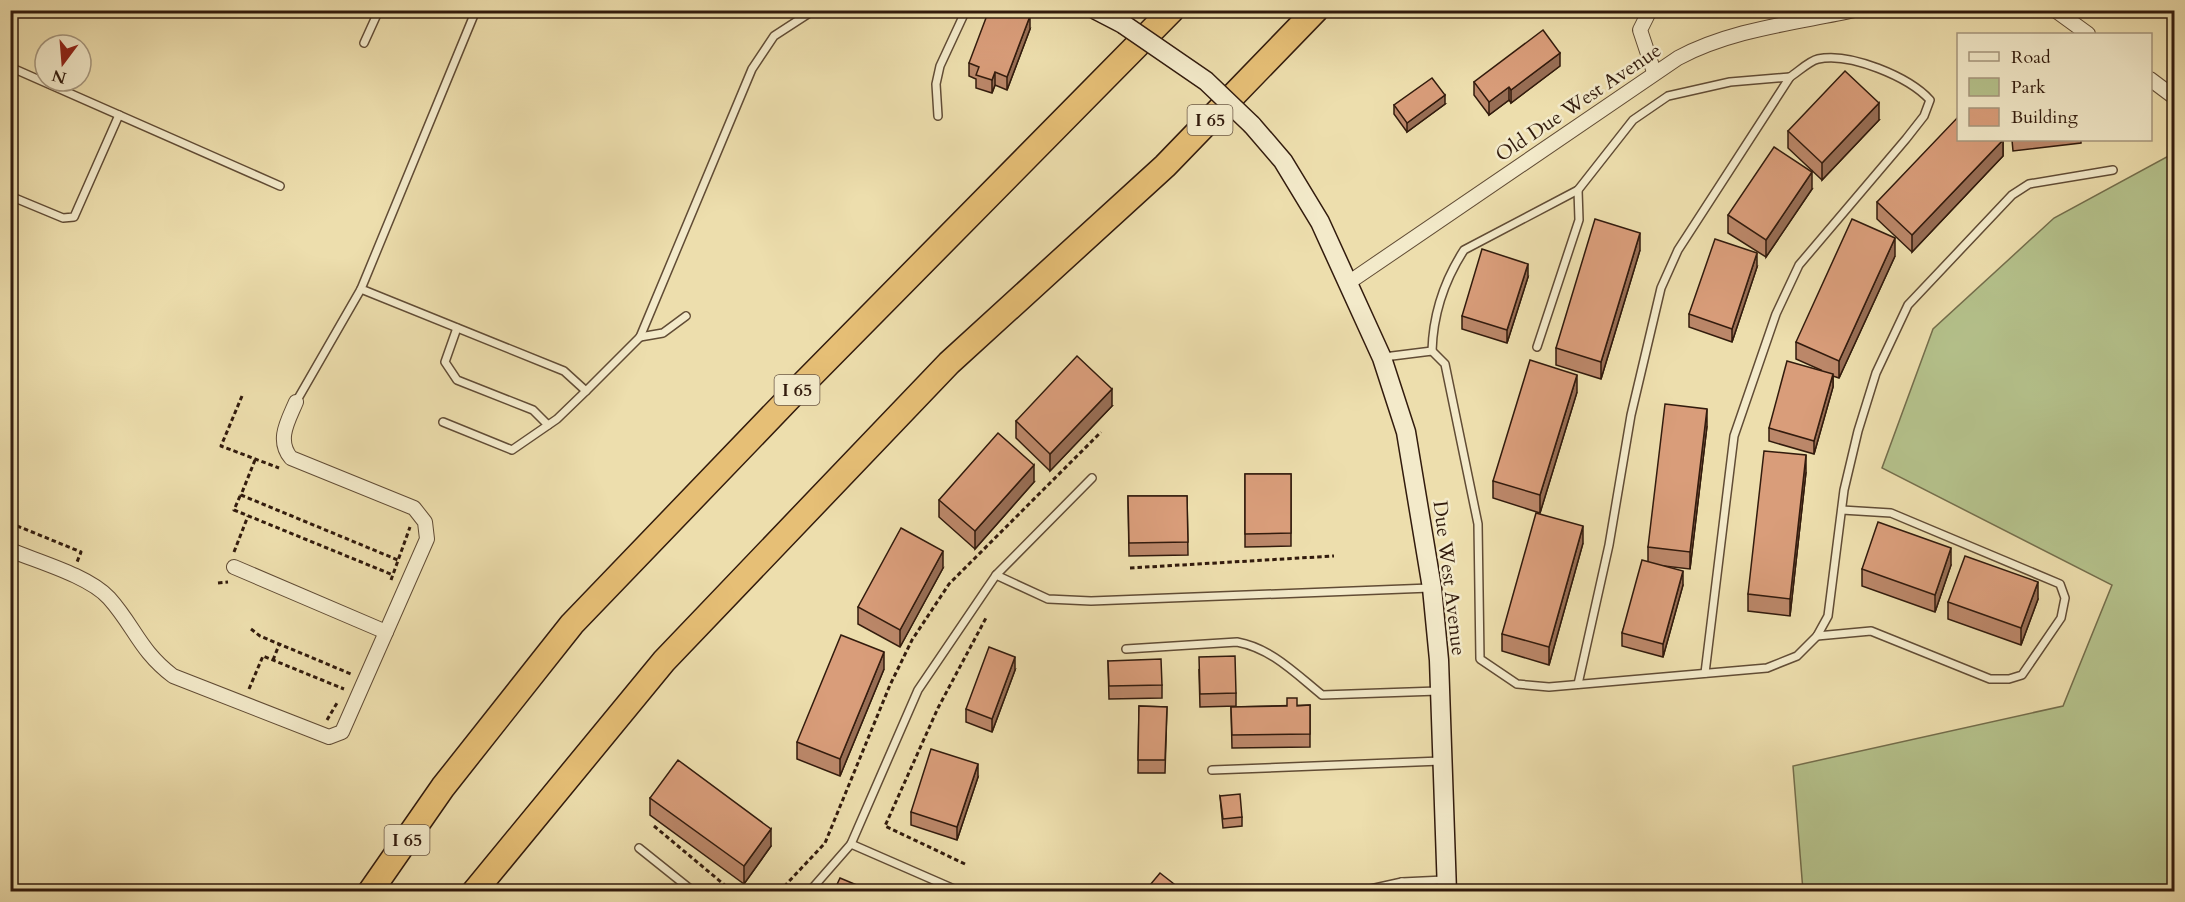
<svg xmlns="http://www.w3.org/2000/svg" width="2185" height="902" viewBox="0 0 2185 902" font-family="Cardo,serif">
  <rect width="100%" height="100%" fill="#eddead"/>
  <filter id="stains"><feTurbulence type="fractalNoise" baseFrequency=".00333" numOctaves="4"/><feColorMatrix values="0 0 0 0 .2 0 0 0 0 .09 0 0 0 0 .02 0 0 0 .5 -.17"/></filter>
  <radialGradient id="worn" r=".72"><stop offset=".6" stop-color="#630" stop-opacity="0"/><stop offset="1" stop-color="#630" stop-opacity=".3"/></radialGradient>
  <!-- green -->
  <polygon fill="#b5c28c" stroke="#746e4c" stroke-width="1.5" points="2174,153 2174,891 1803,891 1793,766 2063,706 2112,585 1882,468 1933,329 2054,218"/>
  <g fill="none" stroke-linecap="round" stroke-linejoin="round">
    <!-- lane casing -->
    <g stroke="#614c35" stroke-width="10">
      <g id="lane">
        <polyline points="476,10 361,289 564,371 586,391 640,337 752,69 774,36 814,10"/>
        <polyline points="364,43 379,10"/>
        <polyline points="10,67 280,186"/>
        <polyline points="938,116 936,84 940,66 966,10"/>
        <polyline points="10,196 63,218 74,217 119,115"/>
        <polyline points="457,328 445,362 457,380 533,410 548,425"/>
        <polyline points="640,337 663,333 686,316"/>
        <polyline points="1537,347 1579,220 1578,190"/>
        <path d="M1432,351C1433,315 1444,281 1464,250L1578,190L1633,120L1668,96L1730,82L1790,77"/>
        <polyline points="1384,357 1432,351 1445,364 1478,524 1480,659 1517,684 1549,687 1767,668 1797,656 1817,636 1828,616 1844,490 1858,431 1876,373 1908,305 2012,195 2029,184 2113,170"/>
        <polyline points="296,402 361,289"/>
        <polyline points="443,422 512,450 557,419 586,391"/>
        <polyline points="996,575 1092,478"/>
        <polyline points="1817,636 1871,631 1990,679 2009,679 2022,675 2061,618 2065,598 2060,584 1891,513 1842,510"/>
        <path d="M1126,649L1237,642C1271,648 1296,674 1322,695L1438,691"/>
        <path d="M1578,684L1609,545L1631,415L1661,288L1678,250L1790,77C1798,72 1809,61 1818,59C1850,52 1909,77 1930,100L1924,116L1906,139L1799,265L1776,314L1734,436L1705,673"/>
        <polyline points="1212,770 1441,761"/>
        <polyline points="639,848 694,892"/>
        <polyline points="1402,882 1403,892"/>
        <polyline points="809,892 851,844"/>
        <polyline points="961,892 851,844 918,690 996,575 1048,599 1091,601 1430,588"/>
        <polyline points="1357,892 1402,882 1444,880"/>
      </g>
    </g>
    <!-- street casing -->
    <g stroke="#614c35" stroke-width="16">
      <g id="street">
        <polyline points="1650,10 1640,30 1654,72"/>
        <polyline points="2055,10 2088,34"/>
        <polyline points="2150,79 2174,97"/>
        <path d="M1348,283L1678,58C1732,29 1796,23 1855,10"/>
        <path d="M10,550C39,562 89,576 109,598C135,627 139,650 173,676L329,737L342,732L427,539L425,522L414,508L291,458C276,440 288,421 296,402"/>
        <polyline points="234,567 386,632"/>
      </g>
    </g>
    <!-- secondary casing -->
    <g stroke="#321b0d" stroke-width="21">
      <g id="secondary">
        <polyline points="1096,10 1123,24"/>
        <polyline points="1252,125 1283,161 1320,222 1382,358 1406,432 1432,588 1439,660 1447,892"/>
      </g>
    </g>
    <!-- highway casing -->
    <g stroke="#321b0d" stroke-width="27">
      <g id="highway">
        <polyline points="370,892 443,787 572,624 797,390 1172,10"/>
        <polyline points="474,892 664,661 949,363 1165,166 1316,10"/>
      </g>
    </g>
    <!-- path -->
    <g stroke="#321b0d" stroke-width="3" stroke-dasharray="4.5 3" stroke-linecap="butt">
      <polyline points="242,396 221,446 279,468"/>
      <polyline points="255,460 241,495 398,560"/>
      <polyline points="240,496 234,510 393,575"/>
      <polyline points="10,523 81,552 77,562"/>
      <polyline points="234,552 248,516"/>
      <polyline points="1130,568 1334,556"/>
      <polyline points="391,580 410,527"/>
      <polyline points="218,583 228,582"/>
      <polyline points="251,629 260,636 351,674"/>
      <polyline points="273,660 279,645"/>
      <polyline points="249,689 263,656 344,689"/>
      <polyline points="327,720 337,703"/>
      <polyline points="654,826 733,892"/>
      <polyline points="965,864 885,826 938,708 987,616"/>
      <polyline points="779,892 825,843 890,685 912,640 949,584 1101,432"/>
    </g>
    <!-- lane -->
    <use href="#lane" stroke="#f3eaca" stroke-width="7"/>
    <!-- street -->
    <use href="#street" stroke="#f3eaca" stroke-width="14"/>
    <!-- secondary -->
    <use href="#secondary" stroke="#f3eaca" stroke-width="18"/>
    <!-- highway -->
    <use href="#highway" stroke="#e6bf76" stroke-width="24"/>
    <!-- secondary-bridge casing -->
    <g stroke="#321b0d" stroke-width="21" stroke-linecap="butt">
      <polyline id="secondary-bridge" points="1123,24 1206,81 1252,125"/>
    </g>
    <!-- secondary-bridge -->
    <use href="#secondary-bridge" stroke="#f3eaca" stroke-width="18"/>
  </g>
  <!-- wall -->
  <g fill="#bb8769" stroke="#321b0d" stroke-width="1.5">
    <polygon points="1030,29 1007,90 995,85 992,93 976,88 976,79 969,76 969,63"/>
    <polygon points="1560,66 1511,103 1509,100 1489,115 1474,95 1474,82"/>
    <polygon points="1445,104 1407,132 1394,114 1394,105"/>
    <polygon points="1879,120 1822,180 1788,148 1788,131"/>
    <polygon points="2003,140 2003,156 1912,252 1877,219 1877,202"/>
    <polygon points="2012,140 2081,140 2081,143 2013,151"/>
    <polygon points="1812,189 1766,257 1728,233 1728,215"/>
    <polygon points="1640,250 1601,379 1556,365 1556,348"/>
    <polygon points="1895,256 1839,378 1833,376 1833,387 1814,454 1769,441 1769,428 1821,370 1796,359 1796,342"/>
    <polygon points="1757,267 1732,342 1689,327 1689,314"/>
    <polygon points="1528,277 1507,343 1462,329 1462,316"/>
    <polygon points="1577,392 1540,513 1493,498 1493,481"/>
    <polygon points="1112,406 1050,471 1016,438 1016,421"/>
    <polygon points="1707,426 1690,569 1664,566 1683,585 1663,657 1622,646 1622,633 1648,561 1648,547"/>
    <polygon points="1806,472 1790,616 1748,611 1748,594"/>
    <polygon points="1245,474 1291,474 1291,546 1245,547"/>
    <polygon points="1034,482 975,549 939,517 939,500"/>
    <polygon points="1128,496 1187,496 1188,555 1129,556"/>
    <polygon points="1583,543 1549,665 1502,651 1502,634"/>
    <polygon points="1951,565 1935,612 1862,586 1862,569"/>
    <polygon points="943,568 900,647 858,624 858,607"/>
    <polygon points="2038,599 2021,645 1948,619 1948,602"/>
    <polygon points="1108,661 1162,685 1162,698 1109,699"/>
    <polygon points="884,669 840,776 797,759 797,742"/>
    <polygon points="1015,670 992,732 966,722 966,709"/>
    <polygon points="1199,670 1236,693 1236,706 1200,707"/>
    <polygon points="1310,705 1310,747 1232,748 1231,707"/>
    <polygon points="1139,706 1167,707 1165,773 1138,773"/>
    <polygon points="978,777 957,840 911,825 911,812"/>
    <polygon points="1220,796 1242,817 1242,826 1223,828"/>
    <polygon points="650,798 771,846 744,884 650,815"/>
  </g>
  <!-- shaded-wall -->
  <g fill="#986e55" stroke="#321b0d" stroke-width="1.5">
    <polygon points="1030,16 1030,29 1007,90 1007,77"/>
    <polygon points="1560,53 1560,66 1511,103 1511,90"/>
    <polygon points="995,72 995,85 992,93 992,80"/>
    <polygon points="1509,87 1509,100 1489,115 1489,102"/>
    <polygon points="1445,95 1445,104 1407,132 1407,123"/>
    <polygon points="1879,103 1879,120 1822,180 1822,163"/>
    <polygon points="2003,140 2003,156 1912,252 1912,235"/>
    <polygon points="1812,172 1812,189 1766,257 1766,240"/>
    <polygon points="1640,233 1640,250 1601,379 1601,362"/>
    <polygon points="1895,238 1895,256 1839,378 1839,361"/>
    <polygon points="1757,253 1757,267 1732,342 1732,329"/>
    <polygon points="1528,264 1528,277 1507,343 1507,330"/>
    <polygon points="1833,374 1833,387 1814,454 1814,441"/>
    <polygon points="1577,375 1577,392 1540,513 1540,495"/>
    <polygon points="1112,389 1112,406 1050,471 1050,454"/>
    <polygon points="1707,409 1707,426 1690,569 1690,552"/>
    <polygon points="1806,455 1806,472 1790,616 1790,599"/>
    <polygon points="1034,465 1034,482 975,549 975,531"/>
    <polygon points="1583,526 1583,543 1549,665 1549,647"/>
    <polygon points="1951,548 1951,565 1935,612 1935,595"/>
    <polygon points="943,551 943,568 900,647 900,630"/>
    <polygon points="1683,571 1683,585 1663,657 1663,644"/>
    <polygon points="2038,582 2038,599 2021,645 2021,628"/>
    <polygon points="884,652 884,669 840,776 840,759"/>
    <polygon points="1015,657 1015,670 992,732 992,719"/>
    <polygon points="978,764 978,777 957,840 957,827"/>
    <polygon points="771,829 771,846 744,884 744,866"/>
  </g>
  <!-- building -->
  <g fill="#d99d7a" stroke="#321b0d" stroke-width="1.5">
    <polygon points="989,10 1017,10 1030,16 1007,77 995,72 992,80 976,75 979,67 969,63"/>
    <polygon points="1543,30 1560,53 1511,90 1509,87 1489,102 1474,82"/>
    <polygon points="1845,71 1879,103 1822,163 1788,131"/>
    <polygon points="1432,78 1445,95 1407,123 1394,105"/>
    <polygon points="1959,116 1959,140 2003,140 1912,235 1877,202"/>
    <polygon points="1774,147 1812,172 1766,240 1728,215"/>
    <polygon points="1595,219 1640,233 1601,362 1556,348"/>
    <polygon points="1852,219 1895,238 1839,361 1796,342"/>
    <polygon points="1715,239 1757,253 1732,329 1689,314"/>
    <polygon points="1482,249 1528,264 1507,330 1462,316"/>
    <polygon points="1077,356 1112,389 1050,454 1016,421"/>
    <polygon points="1530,360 1577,375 1540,495 1493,481"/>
    <polygon points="1787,361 1833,374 1814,441 1769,428"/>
    <polygon points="1665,404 1707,409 1690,552 1648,547"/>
    <polygon points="998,433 1034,465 975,531 939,500"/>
    <polygon points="1764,451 1806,455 1790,599 1748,594"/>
    <polygon points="1245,474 1291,474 1291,533 1245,534"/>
    <polygon points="1128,496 1187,496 1188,542 1129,543"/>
    <polygon points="1536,513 1583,526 1549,647 1502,634"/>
    <polygon points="1878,522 1951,548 1935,595 1862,569"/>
    <polygon points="901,528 943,551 900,630 858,607"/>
    <polygon points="1965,556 2038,582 2021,628 1948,602"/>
    <polygon points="1642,560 1683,571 1663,644 1622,633"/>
    <polygon points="841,635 884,652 840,759 797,742"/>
    <polygon points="989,647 1015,657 992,719 966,709"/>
    <polygon points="1235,656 1236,693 1200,694 1199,657"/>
    <polygon points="1161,659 1162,685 1109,686 1108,661"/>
    <polygon points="1287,698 1297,698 1297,706 1310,705 1310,734 1232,735 1231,707 1287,706"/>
    <polygon points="1139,706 1167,707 1165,760 1138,760"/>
    <polygon points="931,749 978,764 957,827 911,812"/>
    <polygon points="678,760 771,829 744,866 650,798"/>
    <polygon points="1240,794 1242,817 1223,819 1220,796"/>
    <polygon points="1160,873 1183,891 1145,891"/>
    <polygon points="840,878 871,891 834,891"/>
  </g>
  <g text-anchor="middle" stroke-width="5" stroke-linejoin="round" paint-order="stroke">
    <!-- shield labels -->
    <g fill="#f3eaca" stroke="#6c5946" stroke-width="1.5">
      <rect x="1187.5" y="105" width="45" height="30" rx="4.5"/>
      <rect x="774.5" y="375" width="45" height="30" rx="4.5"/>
      <rect x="384.5" y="825" width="45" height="30" rx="4.5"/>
    </g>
    <g font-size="18" font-weight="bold" fill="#321b0d">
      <text x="1210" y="126">I 65</text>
      <text x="797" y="396">I 65</text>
      <text x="407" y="846">I 65</text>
    </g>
    <!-- street labels -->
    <g font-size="20" fill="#321b0d" stroke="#f3eaca">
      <text transform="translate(1578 102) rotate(-34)" y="7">Old Due West Avenue</text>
      <text transform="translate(1450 578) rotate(83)" y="7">Due West Avenue</text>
    </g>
  </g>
  <!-- margin -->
  <rect width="2185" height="902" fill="none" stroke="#eddead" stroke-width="36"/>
  <rect x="12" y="12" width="2161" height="878" fill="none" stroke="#321b0d" stroke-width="3"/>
  <rect x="18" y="18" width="2149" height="866" fill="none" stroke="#321b0d" stroke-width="1.5"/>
  <!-- legend -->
  <rect x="1957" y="33" width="195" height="108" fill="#f3eaca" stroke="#a6977e" stroke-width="1.5"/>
  <rect x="1969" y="52" width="30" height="9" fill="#f3eaca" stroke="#a6977e" stroke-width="1.5"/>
  <text x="2011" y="63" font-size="18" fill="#321b0d">Road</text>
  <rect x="1969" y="78" width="30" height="18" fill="#b5c28c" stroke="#a6977e" stroke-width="1.5"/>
  <text x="2011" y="93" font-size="18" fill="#321b0d">Park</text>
  <rect x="1969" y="108" width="30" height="18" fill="#d99d7a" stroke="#a6977e" stroke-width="1.5"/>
  <text x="2011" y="123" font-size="18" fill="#321b0d">Building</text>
  <!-- north arrow -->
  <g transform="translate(63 63) rotate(196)"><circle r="28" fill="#f3eaca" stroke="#a6977e" stroke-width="1.5"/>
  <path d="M0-4.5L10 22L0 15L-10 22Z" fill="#8f2418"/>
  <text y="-9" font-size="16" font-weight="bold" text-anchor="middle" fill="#321b0d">N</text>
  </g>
  <rect width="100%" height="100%" filter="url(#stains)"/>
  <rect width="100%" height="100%" fill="url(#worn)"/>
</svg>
